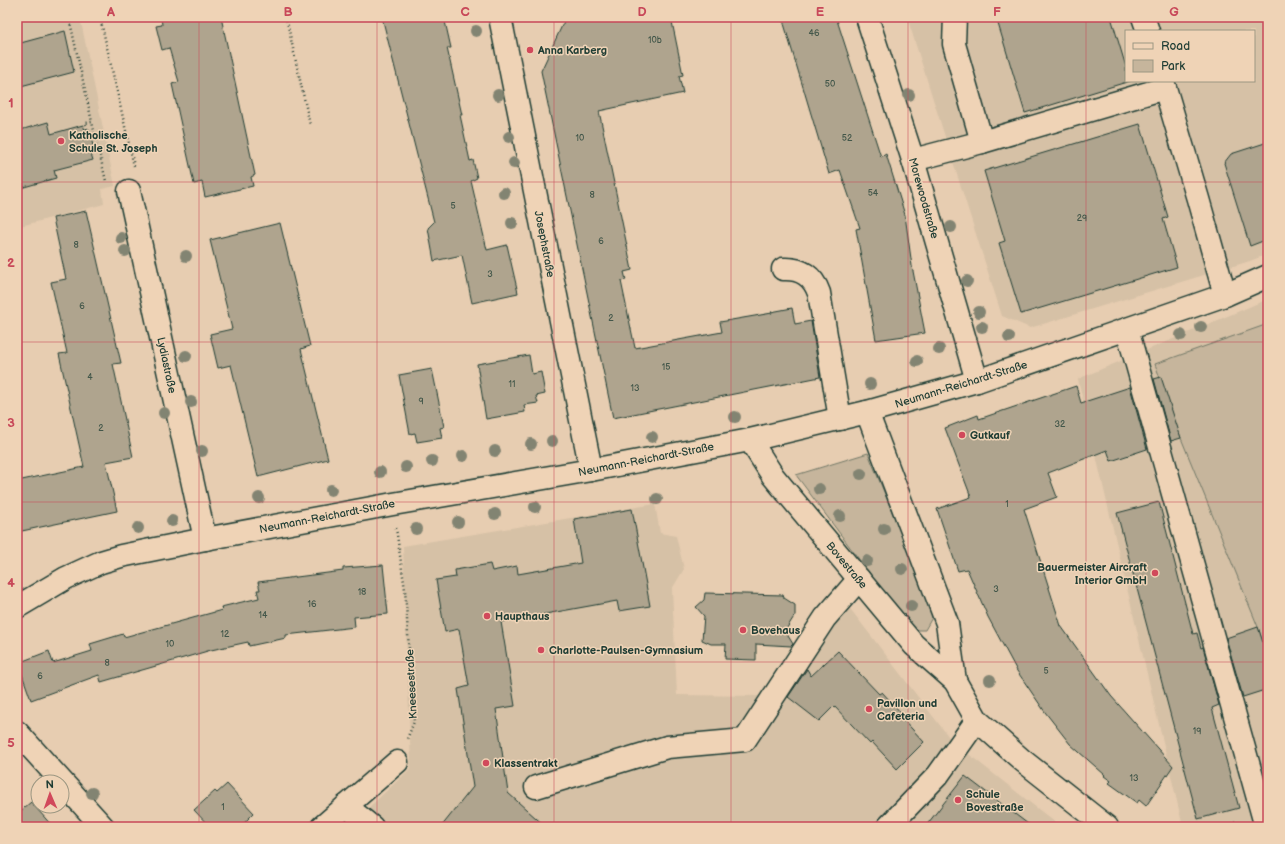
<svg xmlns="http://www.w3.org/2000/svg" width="1285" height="844" viewBox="0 0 1285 844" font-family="'Balsamiq Sans',sans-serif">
  <rect width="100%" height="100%" fill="#e7cdb1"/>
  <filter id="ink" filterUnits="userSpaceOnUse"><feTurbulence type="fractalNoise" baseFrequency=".025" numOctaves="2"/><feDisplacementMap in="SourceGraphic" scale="8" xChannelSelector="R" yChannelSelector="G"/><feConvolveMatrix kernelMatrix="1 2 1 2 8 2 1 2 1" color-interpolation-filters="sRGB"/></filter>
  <g filter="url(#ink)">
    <!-- built -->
    <g fill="#d6c1a6" fill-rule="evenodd">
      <polygon points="17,17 80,17 115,186 102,189 104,204 17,227"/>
      <path d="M907,17H1268V254L1250,261L1030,328L1002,316ZM1126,31H1254V81H1126Z"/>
      <polygon points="1268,299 1268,827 1183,827 1078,379"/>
      <polygon points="655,504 660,533 676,536 684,569 672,589 677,695 763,696 838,593 952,741 1061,827 348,827 411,768 403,546"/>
    </g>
    <!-- green -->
    <g fill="#c6b59c" stroke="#727968">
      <polygon points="1268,324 1268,658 1258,627 1181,438 1155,364"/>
      <polygon points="868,453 934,614 925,630 912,630 796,475"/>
    </g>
    <!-- building -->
    <g fill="#afa48e" stroke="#1f3d34">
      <polygon points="161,17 221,17 255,175 251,177 253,186 205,197 202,182 194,184 172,84 179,82 169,48 162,50 156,26 162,25"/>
      <polygon points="382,17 444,17 451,48 447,48 462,115 460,115 470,161 473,160 477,178 471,181 487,250 507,245 518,293 472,303 462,255 434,261 428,228 434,222"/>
      <polygon points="566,17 671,17 683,75 679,76 683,93 599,111 632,270 624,272 626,280 621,281 635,348 722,332 720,322 772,313 771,312 792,308 795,324 811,321 820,377 613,418 541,71"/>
      <polygon points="782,17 836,17 881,157 886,154 905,215 912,266 925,333 876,340 856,229 860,228 840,170 829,174"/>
      <polygon points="996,17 1111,17 1126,67 1126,81 1130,81 1025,113"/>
      <polygon points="65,31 74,72 17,87 17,44"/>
      <polygon points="48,122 51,134 83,125 85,130 89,129 94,150 90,151 93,160 54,170 56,178 17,189 17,131"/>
      <polygon points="1140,124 1168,217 1163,219 1177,267 1021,314 999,243 1005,241 984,171"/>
      <polygon points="1268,142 1268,239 1250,246 1224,163 1231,154"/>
      <polygon points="86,211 121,363 113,364 133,457 106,462 117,511 17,532 17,481 84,467 59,354 67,353 51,282 66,279 53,218"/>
      <polygon points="280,223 310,346 301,349 328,459 258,477 231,365 218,368 210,334 232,329 210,240"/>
      <polygon points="529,355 532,374 541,372 545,394 536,396 538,403 524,405 525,412 486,419 477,364"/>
      <polygon points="432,369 444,427 440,428 442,438 417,442 415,433 410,434 399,375"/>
      <polygon points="1161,377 1181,438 1171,441 1154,379"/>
      <polygon points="1076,386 1081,403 1130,387 1147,449 1111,461 1107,450 1048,473 1057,497 1024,509 1061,626 1111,696 1173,766 1146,806 1139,800 1137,803 1109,783 1111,781 1104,776 1105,775 1070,744 1045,712 1017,671 988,617 967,569 958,571 937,509 971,497 945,428 978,415 979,419"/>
      <polygon points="1159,502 1193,634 1197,633 1201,648 1203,647 1219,705 1212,708 1239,808 1198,819 1117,513"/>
      <polygon points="632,509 650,606 619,611 617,601 501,622 515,706 496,709 508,793 546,827 441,827 473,787 458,689 469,686 459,629 445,632 436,580 456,577 455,570 490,564 492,571 517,566 518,574 581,563 574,519"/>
      <polygon points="383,565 388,614 354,617 355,627 286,635 286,638 249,646 248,642 211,650 101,682 99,675 31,700 18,663 49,651 53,663 92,651 90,644 123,634 124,637 222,610 221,607 259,598 257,590 260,590 258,582 343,571 343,568"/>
      <polygon points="705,593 783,595 784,598 795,605 795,615 785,631 793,644 791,646 756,644 756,660 725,659 726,644 711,644 702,640 704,616 696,607 704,600"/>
      <polygon points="1258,627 1268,658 1268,689 1243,697 1226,638"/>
      <polygon points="838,651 879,694 882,692 902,714 900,716 924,742 897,769 872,742 870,744 834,706 819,721 788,697 807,669 811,676"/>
      <polygon points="965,776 1032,827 925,827"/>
      <polygon points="227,784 254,813 240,827 210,827 194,810 215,791 217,793"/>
      <polygon points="31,802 53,827 17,827 17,814"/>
    </g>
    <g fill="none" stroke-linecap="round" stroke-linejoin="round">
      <!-- minor casing -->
      <g stroke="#1f3d34" stroke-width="25">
        <g id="minor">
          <polyline points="500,17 591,470"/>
          <polyline points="867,17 913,160 977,381"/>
          <polyline points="1143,17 1148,31"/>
          <polyline points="1163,81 1198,199 1225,295"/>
          <polyline points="982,142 1165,88"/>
          <polyline points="913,160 982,142 954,44 955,17"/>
          <polyline points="129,191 205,539"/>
          <path d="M783,269C801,268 813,276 819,293L840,419"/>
          <polyline points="1127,329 1266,827"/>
          <polyline points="867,412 947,623 955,681"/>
          <polyline points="750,440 773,476 914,645 955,681 977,720 1022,760 1107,827"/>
          <polyline points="17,607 66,578 101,562 121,556 205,539 393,504 591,470 750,440 867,412 977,381 1225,295 1268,276"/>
          <polyline points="17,732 103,827"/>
          <polyline points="536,787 667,747 745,740 825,618 859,579"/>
          <polyline points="346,806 372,827"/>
          <polyline points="322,827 397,762"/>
          <polyline points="888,827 938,775 977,720"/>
        </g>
      </g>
      <!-- path -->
      <g stroke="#1f3d34" stroke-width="2.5" stroke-dasharray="1 3" stroke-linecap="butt">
        <polyline points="69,17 92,122"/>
        <polyline points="100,17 134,166"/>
        <polyline points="286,17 310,125"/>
        <polyline points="87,129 85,123 92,122 106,181"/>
        <polyline points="396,528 405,590 414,722 407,739"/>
        <polyline points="1223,827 1237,822"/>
      </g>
      <!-- minor -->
      <use href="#minor" stroke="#efd3b6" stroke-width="22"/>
    </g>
    <!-- trees -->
    <g fill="#828472">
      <circle cx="476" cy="31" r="6"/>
      <circle cx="498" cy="95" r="6"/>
      <circle cx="909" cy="95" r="6"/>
      <circle cx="509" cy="137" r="6"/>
      <circle cx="514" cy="163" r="6"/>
      <circle cx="504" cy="193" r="6"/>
      <circle cx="512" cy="223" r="6"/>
      <circle cx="951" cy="227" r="6"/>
      <circle cx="121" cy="238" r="6"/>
      <circle cx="125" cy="251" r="6"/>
      <circle cx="186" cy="256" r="6"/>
      <circle cx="967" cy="281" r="6"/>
      <circle cx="979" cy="312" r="6"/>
      <circle cx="982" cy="327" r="6"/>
      <circle cx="1201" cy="327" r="6"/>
      <circle cx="1181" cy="335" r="6"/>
      <circle cx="1009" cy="337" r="6"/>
      <circle cx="939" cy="349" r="6"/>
      <circle cx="186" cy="356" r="6"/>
      <circle cx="917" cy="361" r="6"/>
      <circle cx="870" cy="384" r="6"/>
      <circle cx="191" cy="402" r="6"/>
      <circle cx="164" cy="413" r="6"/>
      <circle cx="735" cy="417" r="6"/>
      <circle cx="652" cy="437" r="6"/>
      <circle cx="552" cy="441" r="6"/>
      <circle cx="531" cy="444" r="6"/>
      <circle cx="202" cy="451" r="6"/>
      <circle cx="495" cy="451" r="6"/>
      <circle cx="463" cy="456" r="6"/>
      <circle cx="432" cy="461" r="6"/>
      <circle cx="406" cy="467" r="6"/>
      <circle cx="380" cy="472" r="6"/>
      <circle cx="861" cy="474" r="6"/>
      <circle cx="819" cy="489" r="6"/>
      <circle cx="331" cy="490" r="6"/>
      <circle cx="259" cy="498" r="6"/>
      <circle cx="657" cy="499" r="6"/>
      <circle cx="535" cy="507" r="6"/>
      <circle cx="495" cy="514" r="6"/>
      <circle cx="840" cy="516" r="6"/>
      <circle cx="172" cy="521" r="6"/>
      <circle cx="458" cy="522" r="6"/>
      <circle cx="138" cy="528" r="6"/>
      <circle cx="416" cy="529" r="6"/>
      <circle cx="884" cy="529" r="6"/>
      <circle cx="867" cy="561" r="6"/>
      <circle cx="902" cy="569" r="6"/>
      <circle cx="911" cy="606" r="6"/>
      <circle cx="990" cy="680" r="6"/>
      <circle cx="92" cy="793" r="6"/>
    </g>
  </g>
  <!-- grid -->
  <path fill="none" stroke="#c84859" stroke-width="1" stroke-opacity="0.55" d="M199,17V827M377,17V827M554,17V827M731,17V827M908,17V827M1086,17V827M17,182H1268M17,342H1268M17,502H1268M17,662H1268"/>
  <!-- markers -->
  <g fill="#d1495b" stroke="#efd3b6" stroke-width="1.5">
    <circle cx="530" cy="50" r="4"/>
    <circle cx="61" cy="141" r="4"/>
    <circle cx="962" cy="435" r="4"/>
    <circle cx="1155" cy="573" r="4"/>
    <circle cx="487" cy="616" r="4"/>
    <circle cx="743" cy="630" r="4"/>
    <circle cx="541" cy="650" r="4"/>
    <circle cx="869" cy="709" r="4"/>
    <circle cx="486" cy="763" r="4"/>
    <circle cx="958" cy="800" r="4"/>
  </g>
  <g text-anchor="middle" stroke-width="3" stroke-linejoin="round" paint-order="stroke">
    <!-- number labels -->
    <g font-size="9" fill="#43574a">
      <text x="814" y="36">46</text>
      <text x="655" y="43">10b</text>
      <text x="830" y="87">50</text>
      <text x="580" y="141">10</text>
      <text x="847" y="141">52</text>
      <text x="873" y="196">54</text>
      <text x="592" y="198">8</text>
      <text x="453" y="209">5</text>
      <text x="1082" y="221">29</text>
      <text x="601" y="244">6</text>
      <text x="76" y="248">8</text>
      <text x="490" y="277">3</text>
      <text x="82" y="309">6</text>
      <text x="611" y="321">2</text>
      <text x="666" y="370">15</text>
      <text x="90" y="380">4</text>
      <text x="512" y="387">11</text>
      <text x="635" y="391">13</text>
      <text x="421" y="404">9</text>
      <text x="1060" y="427">32</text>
      <text x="101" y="431">2</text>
      <text x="1007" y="507">1</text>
      <text x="996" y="592">3</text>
      <text x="362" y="595">18</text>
      <text x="312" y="607">16</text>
      <text x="263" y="618">14</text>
      <text x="225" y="637">12</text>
      <text x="170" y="647">10</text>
      <text x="107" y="666">8</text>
      <text x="1046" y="674">5</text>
      <text x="40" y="679">6</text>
      <text x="1197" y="734">19</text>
      <text x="1134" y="781">13</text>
      <text x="223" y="810">1</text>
    </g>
    <!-- poi labels -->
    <g font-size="11" font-weight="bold" fill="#1f3d34" stroke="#efd3b6" text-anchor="start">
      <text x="538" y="54">Anna Karberg</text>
      <text x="69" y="139">Katholische<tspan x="69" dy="13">Schule St. Joseph</tspan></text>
      <text x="970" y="439">Gutkauf</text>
      <text x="1147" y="571" text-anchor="end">Bauermeister Aircraft<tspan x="1147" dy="13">Interior GmbH</tspan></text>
      <text x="495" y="620">Haupthaus</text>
      <text x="751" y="634">Bovehaus</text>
      <text x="549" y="654">Charlotte-Paulsen-Gymnasium</text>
      <text x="877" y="707">Pavillon und<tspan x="877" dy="13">Cafeteria</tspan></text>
      <text x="494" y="767">Klassentrakt</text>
      <text x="966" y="798">Schule<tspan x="966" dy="13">Bovestraße</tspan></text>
    </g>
    <!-- street labels -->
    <g font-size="11" fill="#1f3d34" stroke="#efd3b6">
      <text transform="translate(924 198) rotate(74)" y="4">Morewoodstraße</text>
      <text transform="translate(545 244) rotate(79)" y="4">Josephstraße</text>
      <text transform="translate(167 365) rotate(78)" y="4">Lydiastraße</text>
      <text transform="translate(961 384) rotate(-17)" y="4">Neumann-Reichardt-Straße</text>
      <text transform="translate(646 459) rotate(-11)" y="4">Neumann-Reichardt-Straße</text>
      <text transform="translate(327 516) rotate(-11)" y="4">Neumann-Reichardt-Straße</text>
      <text transform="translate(847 565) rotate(50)" y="4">Bovestraße</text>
      <text transform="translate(411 684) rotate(-93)" y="4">Kneesestraße</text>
    </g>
  </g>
  <!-- margin -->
  <rect width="1285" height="844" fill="none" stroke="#efd3b6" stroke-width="44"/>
  <!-- legend -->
  <rect x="1125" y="30" width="130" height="52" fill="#efd3b6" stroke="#9c9782"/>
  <rect x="1133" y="43" width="20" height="6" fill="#efd3b6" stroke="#9c9782"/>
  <text x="1161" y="50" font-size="12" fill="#1f3d34">Road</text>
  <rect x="1133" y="60" width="20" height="12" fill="#c6b59c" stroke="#9c9782"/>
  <text x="1161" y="70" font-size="12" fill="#1f3d34">Park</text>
  <!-- north arrow -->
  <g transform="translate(50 794) rotate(358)"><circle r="19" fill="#efd3b6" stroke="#9c9782"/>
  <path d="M0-3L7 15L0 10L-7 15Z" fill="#d1495b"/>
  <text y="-6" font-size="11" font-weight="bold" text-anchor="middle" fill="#1f3d34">N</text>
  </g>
  <rect x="22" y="22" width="1241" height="800" fill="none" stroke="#c84859" stroke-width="1.5"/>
  <g font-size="13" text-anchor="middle" font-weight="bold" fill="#c84859">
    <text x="111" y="16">A</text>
    <text x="288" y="16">B</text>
    <text x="465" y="16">C</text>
    <text x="642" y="16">D</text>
    <text x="820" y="16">E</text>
    <text x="997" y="16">F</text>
    <text x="1174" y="16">G</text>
    <text x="11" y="107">1</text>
    <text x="11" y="267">2</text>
    <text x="11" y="427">3</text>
    <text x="11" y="587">4</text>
    <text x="11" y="747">5</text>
  </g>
</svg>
